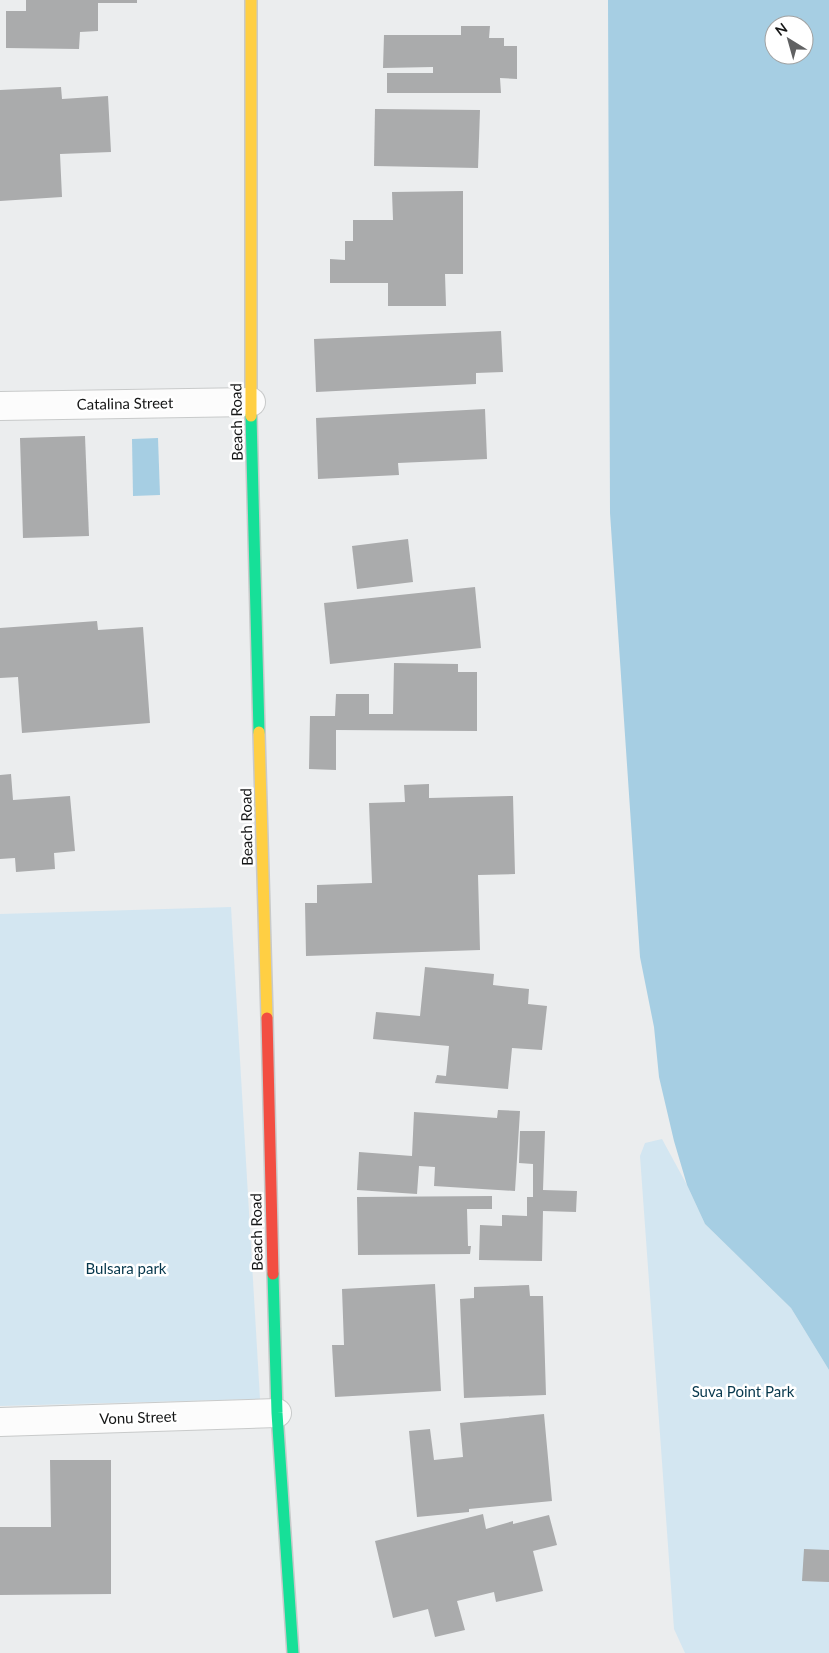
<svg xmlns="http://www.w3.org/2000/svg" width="829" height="1653" viewBox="0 0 829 1653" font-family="Lato,sans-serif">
  <rect width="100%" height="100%" fill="#ebedee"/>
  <!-- green -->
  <g fill="#d3e6f1">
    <polygon points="231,907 260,1399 0,1406 0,914"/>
    <polygon points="662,1139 687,1185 705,1224 791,1308 829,1370 829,1653 685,1653 674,1629 640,1156 645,1143"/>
  </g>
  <!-- water -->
  <g fill="#a6cee3" fill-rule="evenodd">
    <path d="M608,0H829V1370L791,1308L705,1224L687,1185L674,1141L659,1077L654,1027L640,957L610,513ZM774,25H804V55H774Z"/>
    <polygon points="158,438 160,495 133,496 132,439"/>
  </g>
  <!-- building -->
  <g fill="#aaabac">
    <polygon points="26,0 137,0 137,3 98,3 98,31 80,32 79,49 6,48 6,11 26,11"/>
    <polygon points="461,26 490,26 489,38 504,38 504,46 517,46 517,79 500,78 501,93 387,93 387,73 433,73 433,67 383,68 384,35 461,35"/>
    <polygon points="61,87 62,99 108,96 111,152 60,154 62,197 0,201 0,90"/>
    <polygon points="375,109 480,110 478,168 374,166"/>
    <polygon points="463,191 463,274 445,274 446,306 388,306 388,283 330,283 330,259 345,260 345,241 353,241 353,220 393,220 392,192"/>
    <polygon points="501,331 503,372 476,373 476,384 316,392 314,339"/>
    <polygon points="485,409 487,459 398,463 399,475 318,479 316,418"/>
    <polygon points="85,436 89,536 23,538 20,438"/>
    <polygon points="408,539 413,582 357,589 352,546"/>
    <polygon points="475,587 481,648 330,664 324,603"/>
    <polygon points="97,621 98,630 143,627 150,723 22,733 18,677 0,678 0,628"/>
    <polygon points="394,663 458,664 458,672 477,672 477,731 336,730 336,770 309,769 310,716 335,716 336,694 369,694 369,714 393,714"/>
    <polygon points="11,774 13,800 70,796 75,851 54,853 55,869 16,872 15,858 0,859 0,775"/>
    <polygon points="429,784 429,798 513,796 515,874 478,875 480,950 306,956 305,903 317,903 317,885 372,883 369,803 405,802 404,785"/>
    <polygon points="425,967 494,974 493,985 529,989 528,1004 547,1006 542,1050 512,1048 508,1089 435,1083 437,1075 446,1076 449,1046 373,1039 376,1012 420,1016"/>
    <polygon points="498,1110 520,1111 515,1191 434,1186 435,1167 419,1166 417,1194 357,1190 359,1152 412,1156 414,1112 497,1118"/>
    <polygon points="520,1131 545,1131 543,1190 577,1191 576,1212 543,1211 542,1261 479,1260 480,1225 502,1226 502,1215 527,1216 527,1197 533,1197 533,1164 519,1163"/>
    <polygon points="492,1196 492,1209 467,1209 468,1246 471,1246 470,1254 358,1255 357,1197"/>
    <polygon points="435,1284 441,1391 335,1397 332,1345 344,1345 342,1289"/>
    <polygon points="529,1285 530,1296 543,1296 546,1395 464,1398 460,1299 474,1298 474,1287"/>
    <polygon points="544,1414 552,1501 469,1509 469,1512 417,1517 409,1431 430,1429 434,1460 463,1457 460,1423"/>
    <polygon points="50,1460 111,1460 111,1594 0,1595 0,1527 51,1527"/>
    <polygon points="483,1514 486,1529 513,1521 513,1524 549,1515 557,1545 533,1551 543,1591 496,1602 494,1592 457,1601 465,1630 435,1637 428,1609 393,1618 375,1541"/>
    <polygon points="804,1549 829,1550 829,1582 802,1581"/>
  </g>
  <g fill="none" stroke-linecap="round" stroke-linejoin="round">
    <!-- street casing -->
    <g stroke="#c8caca" stroke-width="30">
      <g id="street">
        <polyline points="0,406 251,402"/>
        <polyline points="0,1422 277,1413"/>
      </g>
    </g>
    <!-- fast casing -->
    <g stroke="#c8caca" stroke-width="14">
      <g id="fast">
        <polyline points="251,416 259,732"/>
        <polyline points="273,1274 277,1413 293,1653"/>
      </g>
    </g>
    <!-- slow casing -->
    <g stroke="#c8caca" stroke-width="14">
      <g id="slow">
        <polyline points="251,0 251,416"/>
        <polyline points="259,732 267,1018"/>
      </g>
    </g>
    <!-- jam casing -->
    <g stroke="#c8caca" stroke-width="14">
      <polyline id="jam" points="267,1018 273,1274"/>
    </g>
    <!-- street -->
    <use href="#street" stroke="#fcfcfc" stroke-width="28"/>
    <!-- fast -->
    <use href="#fast" stroke="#16e098" stroke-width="11"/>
    <!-- slow -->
    <use href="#slow" stroke="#ffcf43" stroke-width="11"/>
    <!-- jam -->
    <use href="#jam" stroke="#f24e42" stroke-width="11"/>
  </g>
  <g text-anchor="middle" stroke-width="5" stroke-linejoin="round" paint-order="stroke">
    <!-- street labels -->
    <g font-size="15" fill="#151616" stroke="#fff">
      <text transform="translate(125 404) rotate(-1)" y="5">Catalina Street</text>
      <text transform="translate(237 422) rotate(-91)" y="5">Beach Road</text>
      <text transform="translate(247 827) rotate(-91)" y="5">Beach Road</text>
      <text transform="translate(257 1232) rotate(-91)" y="5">Beach Road</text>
      <text transform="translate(138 1418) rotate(-2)" y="5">Vonu Street</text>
    </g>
    <!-- park labels -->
    <g font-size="15" fill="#06374c" stroke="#fff">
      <text x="126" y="1274">Bulsara park</text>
      <text x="743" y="1397">Suva Point Park</text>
    </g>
  </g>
  <!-- north arrow -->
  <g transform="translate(789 40) rotate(323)"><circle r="24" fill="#ffffff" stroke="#a1a2a2"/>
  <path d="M0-4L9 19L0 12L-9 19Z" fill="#606162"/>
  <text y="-8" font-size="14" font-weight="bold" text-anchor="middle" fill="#151616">N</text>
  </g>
</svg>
